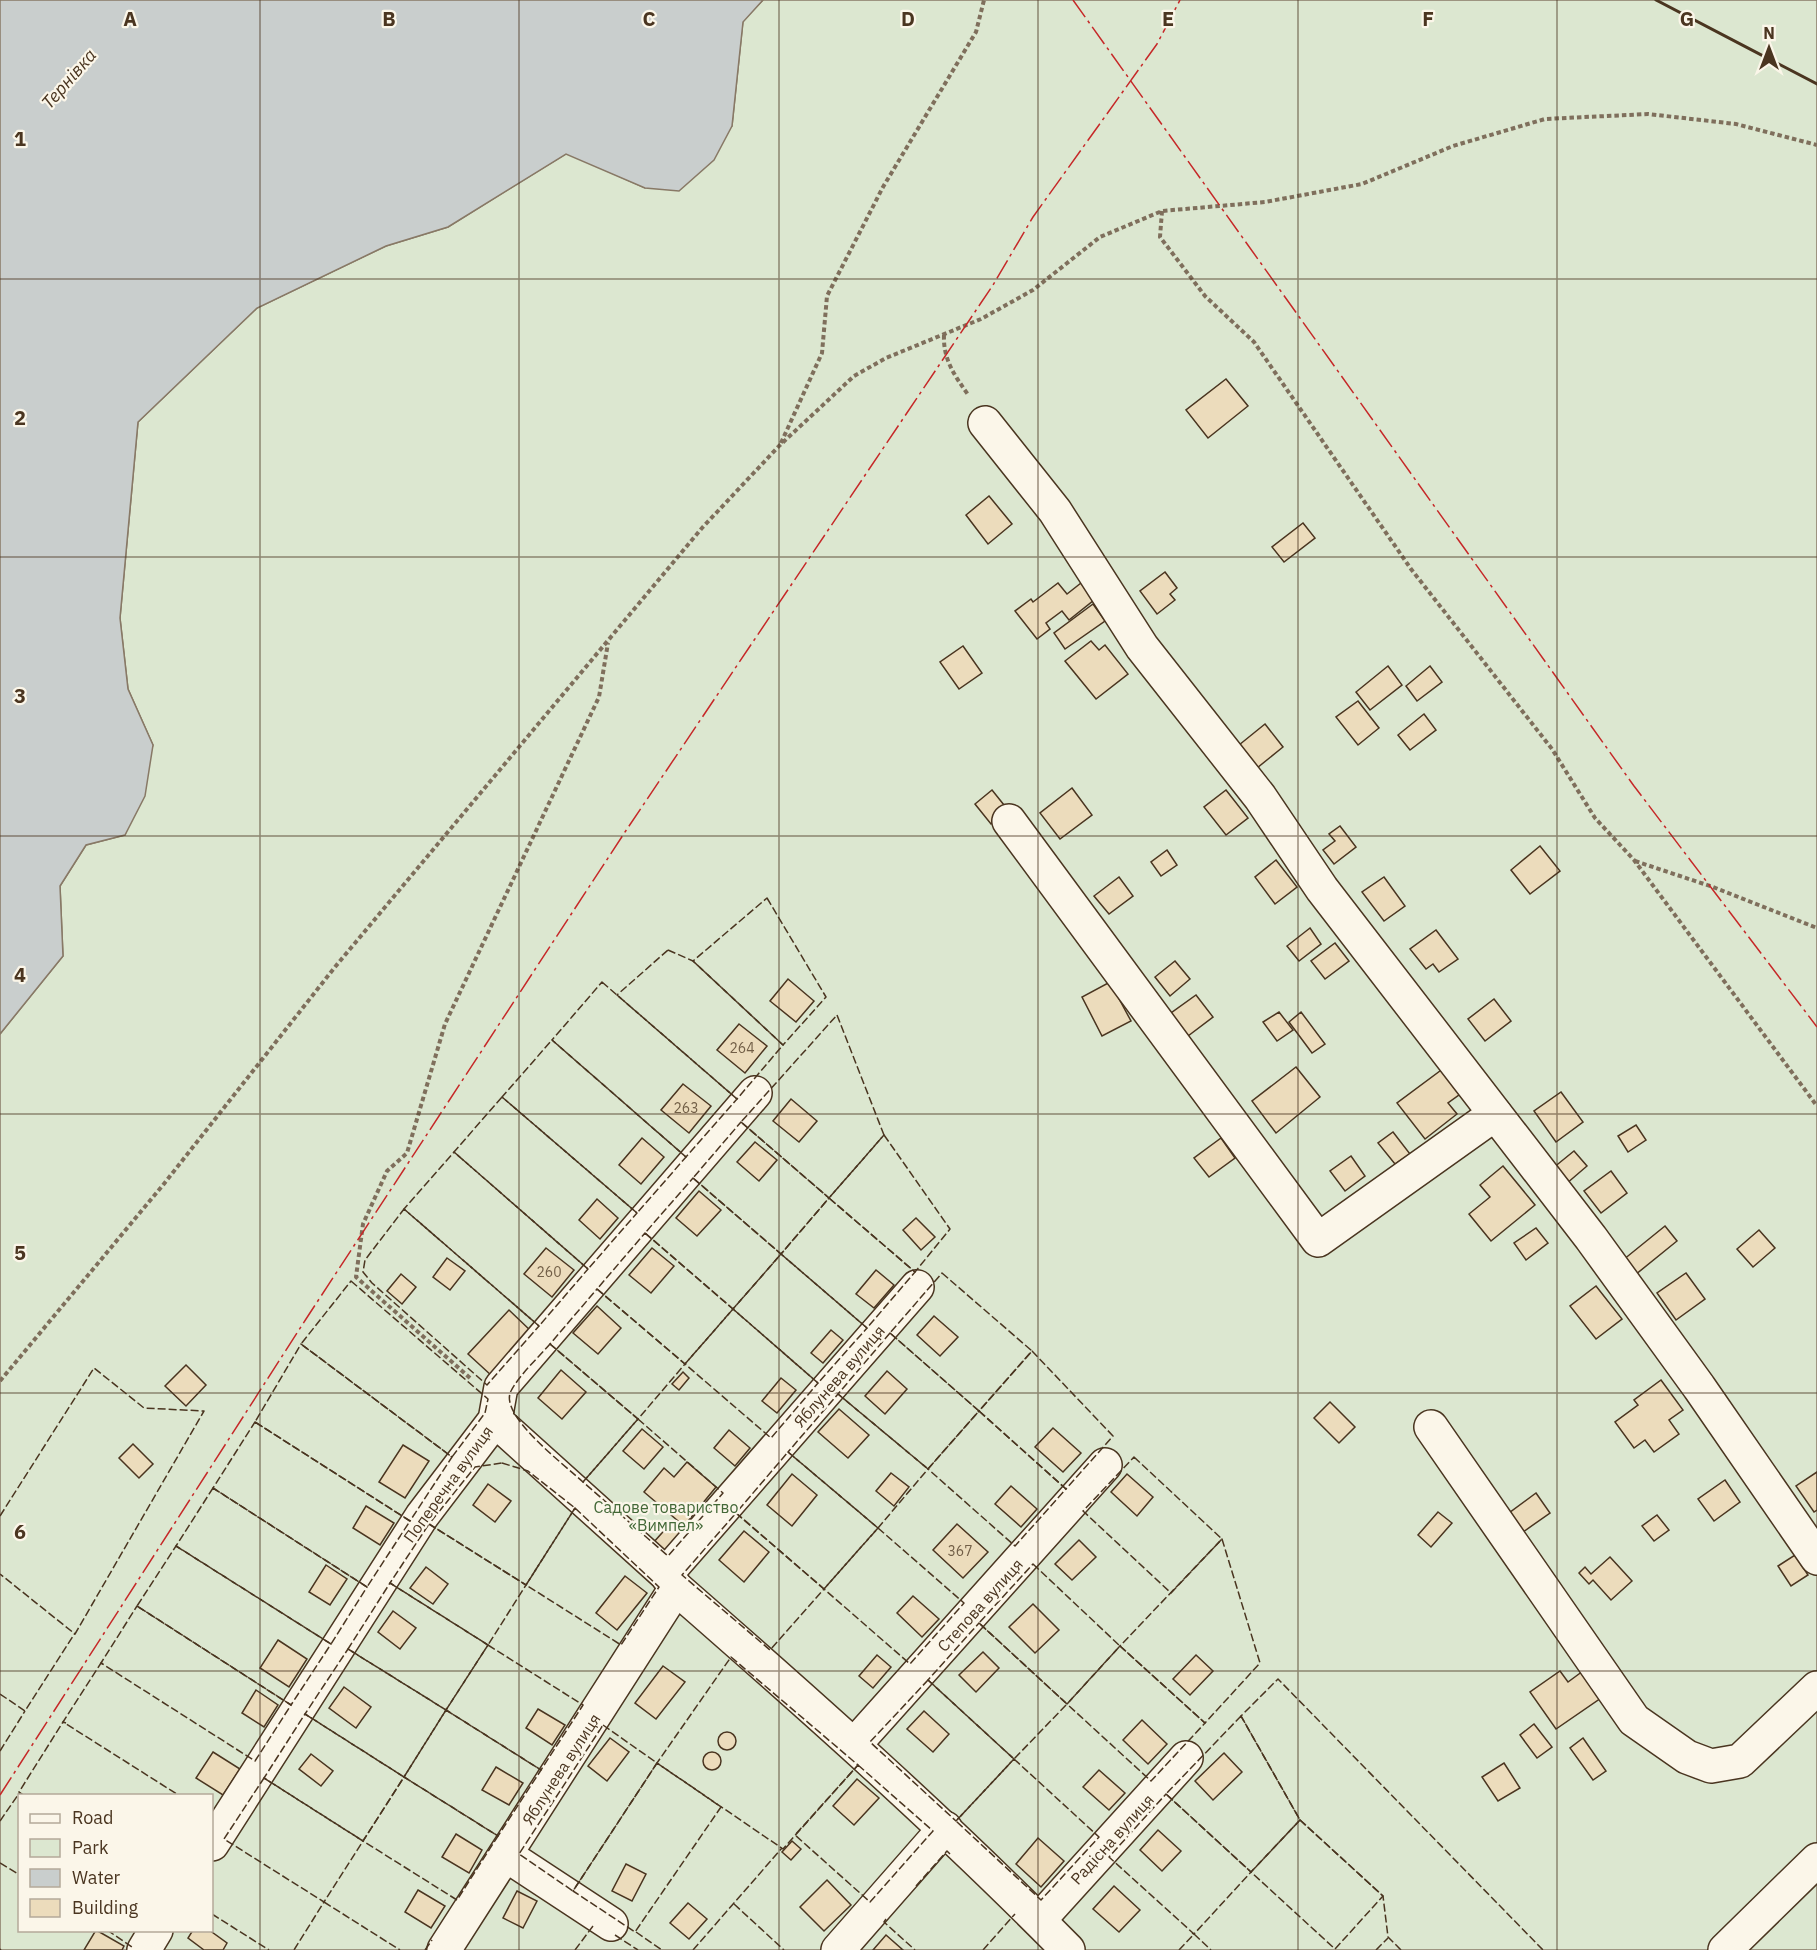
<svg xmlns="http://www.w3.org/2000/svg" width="1817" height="1950" viewBox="0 0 1817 1950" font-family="'IBM Plex Sans',sans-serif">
  <rect width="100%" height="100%" fill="#fbf6e9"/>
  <!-- green -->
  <path fill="#dce7d0" stroke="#887966" stroke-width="1.5" fill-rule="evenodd" d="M763,0H1817V1950H0V1034L63,956L60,886L86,845L125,835L153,745L128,689L120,618L138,422L257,308L386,246L448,227L567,153L645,188L732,126L743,21ZM20,1796H212V1930H20Z"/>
  <!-- water -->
  <polygon fill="#c9cecd" stroke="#887966" stroke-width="1.5" points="0,0 763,0 743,22 732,126 714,160 679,191 645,188 566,154 448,227 386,246 257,308 138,422 120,618 128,689 153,745 145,796 125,835 86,845 60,886 63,956 0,1034"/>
  <!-- building -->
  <g fill="#ecdcbc" stroke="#4a3520" stroke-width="1.5">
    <polygon points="1226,379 1248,406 1208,438 1186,410"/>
    <polygon points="989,496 1012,524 988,544 966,515"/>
    <polygon points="1303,523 1315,538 1284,562 1272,547"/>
    <polygon points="1165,572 1177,588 1170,594 1175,600 1157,614 1140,591"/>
    <polygon points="1058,583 1067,594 1081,583 1094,600 1069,620 1062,611 1046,623 1050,629 1037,639 1015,611 1031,599 1033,602"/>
    <polygon points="1093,604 1105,621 1065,649 1054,633"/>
    <polygon points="1091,641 1099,650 1105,645 1128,674 1096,699 1065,661"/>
    <polygon points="963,646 982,673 959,689 940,662"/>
    <polygon points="1388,666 1402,685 1370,710 1356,692"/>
    <polygon points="1430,666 1442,682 1417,701 1406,686"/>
    <polygon points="1358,701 1379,728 1358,745 1336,717"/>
    <polygon points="1424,714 1436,730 1410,750 1398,735"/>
    <polygon points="1265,724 1283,747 1257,768 1239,745"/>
    <polygon points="1072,788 1092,815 1060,839 1040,813"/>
    <polygon points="992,790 1008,810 991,824 975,804"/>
    <polygon points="1226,790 1248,818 1226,835 1204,807"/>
    <polygon points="1340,826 1356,847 1334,864 1323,850 1335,841 1329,834"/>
    <polygon points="1540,846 1560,871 1530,894 1511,870"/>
    <polygon points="1167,850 1177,865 1161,876 1151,862"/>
    <polygon points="1276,860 1297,887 1275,904 1255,877"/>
    <polygon points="1119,877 1133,896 1109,914 1094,896"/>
    <polygon points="1384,877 1405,906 1384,921 1362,892"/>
    <polygon points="1310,928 1321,944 1299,961 1287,946"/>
    <polygon points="1436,930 1458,959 1439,972 1433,964 1426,969 1410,949"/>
    <polygon points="1335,943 1349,961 1325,979 1311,961"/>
    <polygon points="1175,961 1190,979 1170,996 1155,977"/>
    <polygon points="788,979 814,1001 796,1022 770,1001"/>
    <polygon points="1110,982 1131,1021 1102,1036 1082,997"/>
    <polygon points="1196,995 1213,1017 1188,1036 1171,1013"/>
    <polygon points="1494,999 1511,1021 1485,1041 1468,1019"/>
    <polygon points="1279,1012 1293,1030 1277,1041 1263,1022"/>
    <polygon points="1301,1012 1325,1044 1312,1053 1289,1022"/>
    <polygon points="739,1024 767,1046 745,1073 717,1050"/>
    <polygon points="1296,1067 1320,1097 1276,1133 1252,1101"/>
    <polygon points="1444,1068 1463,1092 1448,1103 1457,1114 1425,1139 1397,1103"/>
    <polygon points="683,1084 711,1106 689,1133 661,1110"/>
    <polygon points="1561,1092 1583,1122 1556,1142 1534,1111"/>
    <polygon points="791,1099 817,1121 799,1142 773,1121"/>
    <polygon points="1636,1125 1646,1140 1628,1152 1618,1136"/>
    <polygon points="1393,1132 1410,1154 1395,1164 1378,1143"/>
    <polygon points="642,1138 664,1157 641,1184 619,1165"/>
    <polygon points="1221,1138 1235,1158 1209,1177 1194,1158"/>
    <polygon points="755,1142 777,1160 759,1181 737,1162"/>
    <polygon points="1574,1151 1587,1166 1566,1184 1553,1168"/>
    <polygon points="1351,1156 1365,1176 1345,1191 1330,1171"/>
    <polygon points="1503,1166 1535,1205 1491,1241 1469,1214 1490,1197 1480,1185"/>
    <polygon points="1611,1171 1627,1193 1601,1213 1584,1191"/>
    <polygon points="699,1191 721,1210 697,1236 676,1218"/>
    <polygon points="597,1199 618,1218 600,1239 579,1220"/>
    <polygon points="916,1218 935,1237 921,1250 903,1230"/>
    <polygon points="1665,1226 1677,1241 1635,1275 1623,1260"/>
    <polygon points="1536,1228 1548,1243 1526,1260 1514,1243"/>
    <polygon points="1759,1230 1775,1248 1753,1267 1737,1249"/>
    <polygon points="546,1248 574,1270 552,1297 524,1274"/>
    <polygon points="652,1248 674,1266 651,1293 629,1275"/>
    <polygon points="447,1258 465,1271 450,1290 433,1277"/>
    <polygon points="876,1270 894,1285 874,1308 856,1294"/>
    <polygon points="1686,1273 1705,1299 1676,1320 1657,1293"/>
    <polygon points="401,1274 416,1287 402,1304 387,1291"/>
    <polygon points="1596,1286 1622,1319 1596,1339 1570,1306"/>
    <polygon points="597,1306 621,1328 598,1354 573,1333"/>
    <polygon points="509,1310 532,1332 492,1376 468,1354"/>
    <polygon points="934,1316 958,1337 940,1356 917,1335"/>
    <polygon points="831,1330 843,1340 823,1363 811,1353"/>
    <polygon points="186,1365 206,1385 186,1406 165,1386"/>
    <polygon points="561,1370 586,1392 562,1419 538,1398"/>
    <polygon points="887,1371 907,1389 885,1414 865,1396"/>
    <polygon points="683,1372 689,1378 679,1390 672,1384"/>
    <polygon points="781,1378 796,1390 777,1413 762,1401"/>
    <polygon points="1661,1380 1683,1410 1669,1420 1679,1434 1654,1452 1645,1440 1634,1448 1615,1422 1638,1405 1634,1400"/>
    <polygon points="1330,1402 1355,1427 1339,1443 1314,1418"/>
    <polygon points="839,1409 869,1435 848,1458 818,1432"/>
    <polygon points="1053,1428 1081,1453 1063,1472 1035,1447"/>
    <polygon points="642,1429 663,1447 644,1469 623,1451"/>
    <polygon points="729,1430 750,1448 735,1466 714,1448"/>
    <polygon points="133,1444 153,1464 139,1478 119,1458"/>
    <polygon points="403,1445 429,1461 405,1498 379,1482"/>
    <polygon points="687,1462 716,1487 684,1526 644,1492 664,1468 674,1477"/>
    <polygon points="1817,1472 1817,1510 1814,1512 1796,1486"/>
    <polygon points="891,1473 909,1487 894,1506 876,1491"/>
    <polygon points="792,1474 817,1495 792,1526 767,1505"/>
    <polygon points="1127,1474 1153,1497 1137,1516 1111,1492"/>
    <polygon points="1725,1480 1740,1502 1714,1521 1698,1499"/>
    <polygon points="488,1484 511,1501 495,1522 473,1505"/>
    <polygon points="1011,1486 1037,1509 1021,1527 995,1504"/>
    <polygon points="1536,1493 1550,1513 1523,1532 1509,1513"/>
    <polygon points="366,1506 394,1523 380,1545 353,1528"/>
    <polygon points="1438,1512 1452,1523 1431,1547 1418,1535"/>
    <polygon points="1657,1515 1669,1530 1654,1541 1642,1526"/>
    <polygon points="670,1524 685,1537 668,1556 653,1543"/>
    <polygon points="957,1524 988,1552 963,1578 933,1550"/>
    <polygon points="744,1531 769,1552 744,1582 719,1560"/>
    <polygon points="1079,1540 1096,1557 1072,1580 1055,1564"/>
    <polygon points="1795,1555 1808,1575 1791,1586 1778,1566"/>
    <polygon points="1610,1557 1632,1581 1611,1600 1593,1580 1589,1584 1579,1573 1585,1567 1591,1574"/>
    <polygon points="326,1565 347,1579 330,1605 309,1592"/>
    <polygon points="426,1567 448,1584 433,1604 410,1588"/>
    <polygon points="625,1576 647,1593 617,1630 596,1613"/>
    <polygon points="913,1596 939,1619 922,1637 897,1613"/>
    <polygon points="1033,1604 1059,1630 1035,1653 1009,1627"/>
    <polygon points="393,1611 416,1628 400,1649 378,1632"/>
    <polygon points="278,1640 307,1659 289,1687 260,1668"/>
    <polygon points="983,1652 999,1668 976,1692 959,1675"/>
    <polygon points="877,1655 891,1667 873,1688 859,1676"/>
    <polygon points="1196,1655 1213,1671 1190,1695 1173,1679"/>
    <polygon points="663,1666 685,1682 656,1719 635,1703"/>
    <polygon points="1560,1671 1568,1682 1583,1671 1601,1698 1556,1729 1530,1692"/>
    <polygon points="344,1687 371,1707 356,1728 329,1708"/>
    <polygon points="256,1690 278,1705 264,1727 242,1713"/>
    <polygon points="538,1709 565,1725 552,1745 526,1728"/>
    <polygon points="924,1711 949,1734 933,1752 907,1729"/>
    <polygon points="1142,1720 1167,1744 1148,1764 1123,1740"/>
    <polygon points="1534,1724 1552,1747 1537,1758 1520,1735"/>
    <circle cx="727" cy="1741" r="9"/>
    <polygon points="610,1738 629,1752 607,1781 588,1766"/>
    <polygon points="1583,1738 1606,1771 1593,1780 1570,1748"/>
    <circle cx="712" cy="1761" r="9"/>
    <polygon points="213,1752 240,1769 223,1795 196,1778"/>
    <polygon points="1224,1753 1242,1772 1213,1800 1195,1781"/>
    <polygon points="311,1754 333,1771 321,1786 299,1769"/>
    <polygon points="1504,1763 1520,1788 1498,1801 1482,1777"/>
    <polygon points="496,1767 523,1783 509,1805 482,1790"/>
    <polygon points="1099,1770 1125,1793 1109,1810 1083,1787"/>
    <polygon points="857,1779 879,1798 854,1825 833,1806"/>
    <polygon points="1158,1830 1181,1851 1162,1871 1140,1850"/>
    <polygon points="456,1834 482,1850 469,1873 442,1857"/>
    <polygon points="1038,1838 1064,1861 1041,1887 1016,1864"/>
    <polygon points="792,1841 801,1849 791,1860 782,1852"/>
    <polygon points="626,1864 646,1874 632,1901 612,1891"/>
    <polygon points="827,1880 851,1905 824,1931 800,1907"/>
    <polygon points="1114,1886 1140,1910 1119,1932 1093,1909"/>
    <polygon points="418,1890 445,1906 431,1928 405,1912"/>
    <polygon points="517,1891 537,1901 523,1928 503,1918"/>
    <polygon points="688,1903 707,1919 689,1939 670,1923"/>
    <polygon points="96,1930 124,1946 122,1950 84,1950"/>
    <polygon points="193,1930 209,1930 227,1943 223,1950 204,1950 188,1938"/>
    <polygon points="886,1935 903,1950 873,1950"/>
  </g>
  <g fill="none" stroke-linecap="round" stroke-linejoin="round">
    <!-- minor casing -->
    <g stroke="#4a3520" stroke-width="36">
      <g id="minor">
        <polyline points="985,423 1055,511 1142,647 1260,797 1322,889 1591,1238 1699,1387 1817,1558"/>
        <polyline points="1009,821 1318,1240 1495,1114"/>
        <path d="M495,1420L666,1574L676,1588C810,1705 943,1823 1068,1950"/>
        <polyline points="1431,1427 1634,1720 1687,1757 1711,1766 1740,1761 1817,1688"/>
        <polyline points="666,1574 917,1287"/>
        <polyline points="855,1744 1105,1465"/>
        <polyline points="212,1844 422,1516 495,1420 501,1387 755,1093"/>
        <polyline points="506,1855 611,1924"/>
        <polyline points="1039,1920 1186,1758"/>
        <polyline points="144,1950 156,1930"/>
        <polyline points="444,1950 676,1588"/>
        <polyline points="838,1950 945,1828"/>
        <polyline points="1725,1950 1817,1860"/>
      </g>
    </g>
    <!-- path -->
    <g stroke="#7f6f5c" stroke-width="4" stroke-dasharray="4.5 3" stroke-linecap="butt">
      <polyline points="1162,211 1160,237 1205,296 1254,342 1411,569 1552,749 1595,818 1634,860 1817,1106"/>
      <path d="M944,335C943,360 955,376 969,396"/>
      <polyline points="781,443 822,353 827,296 883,187 976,32 984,0"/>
      <polyline points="1635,861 1713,887 1817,928"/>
      <polyline points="470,1378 356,1277 363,1224 387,1171 407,1153 445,1024 599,697 608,643"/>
      <polyline points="0,1381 163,1185 335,967 702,528 779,446 854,376 886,358 981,319 1033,290 1100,237 1162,211 1265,202 1362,184 1453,146 1545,119 1648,114 1736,124 1817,145"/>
    </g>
    <!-- minor -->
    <use href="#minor" stroke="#fbf6e9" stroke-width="33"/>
    <!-- fence -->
    <g stroke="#4a3520" stroke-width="1.5" stroke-dasharray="8 3" stroke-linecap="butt">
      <polygon points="767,898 826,997 783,1045 693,961"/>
      <polygon points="668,950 693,961 783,1045 737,1099 617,995"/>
      <polygon points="602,982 737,1099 686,1157 552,1040"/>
      <polygon points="837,1015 884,1135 829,1198 741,1122"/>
      <polygon points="552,1040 686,1157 637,1213 502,1097"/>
      <polygon points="502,1097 637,1213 588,1269 454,1152"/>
      <polygon points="741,1122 829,1198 781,1254 693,1178"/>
      <polygon points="884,1135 950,1229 915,1272 829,1198"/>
      <polygon points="454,1152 588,1269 539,1326 404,1209"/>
      <polygon points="693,1178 781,1254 733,1309 645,1233"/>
      <polygon points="829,1198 915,1272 867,1328 781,1254"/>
      <polygon points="404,1209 539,1326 487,1385 372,1283 363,1272 365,1260"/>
      <polygon points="645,1233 733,1309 685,1364 597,1289"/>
      <polygon points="781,1254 867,1328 818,1383 733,1309"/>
      <polygon points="942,1273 1032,1351 979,1411 890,1333"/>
      <polygon points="351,1281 488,1399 485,1413 452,1457 301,1344"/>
      <polygon points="597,1289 685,1364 638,1419 550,1344"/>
      <polygon points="733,1309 818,1383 771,1438 685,1364"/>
      <polygon points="890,1333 979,1411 928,1469 838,1394"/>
      <polygon points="301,1344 452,1457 410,1521 255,1422"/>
      <path d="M550,1344L638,1419L583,1482C566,1466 498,1415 511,1391C520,1374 538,1358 550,1344Z"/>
      <polygon points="1032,1351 1113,1436 1066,1489 979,1411"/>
      <polygon points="838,1394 928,1469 878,1528 788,1452"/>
      <polygon points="979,1411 1066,1489 1015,1546 928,1469"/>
      <polygon points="638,1419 723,1493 668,1556 583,1482"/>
      <polygon points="255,1422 410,1521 367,1587 213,1488"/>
      <polygon points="788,1452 878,1528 824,1589 736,1513"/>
      <polygon points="1134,1457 1222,1539 1171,1593 1083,1511"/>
      <polygon points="502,1463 528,1471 575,1508 526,1585 429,1524 475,1467"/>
      <polygon points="213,1488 367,1587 331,1644 176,1546"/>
      <polygon points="575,1508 659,1587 621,1645 526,1585"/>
      <polygon points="736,1513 824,1589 770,1650 682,1575"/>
      <polyline points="0,1516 94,1368 144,1408 204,1411 75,1634 0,1574"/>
      <polygon points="429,1524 526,1585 488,1645 390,1583"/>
      <polygon points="878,1528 964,1603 910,1664 824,1589"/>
      <polygon points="1222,1539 1260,1663 1205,1723 1120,1646"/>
      <polygon points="176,1546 331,1644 291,1705 137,1606"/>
      <polygon points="1033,1564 1120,1646 1067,1704 979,1623"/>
      <polygon points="390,1583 488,1645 446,1710 348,1649"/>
      <polygon points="137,1606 291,1705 255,1761 101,1663"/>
      <polygon points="979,1623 1067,1704 1014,1759 928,1680"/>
      <polygon points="488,1645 583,1705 541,1770 446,1710"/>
      <polygon points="1120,1646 1205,1723 1151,1781 1067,1704"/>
      <polygon points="348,1649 446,1710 404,1777 305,1714"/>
      <polygon points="731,1657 858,1765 783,1849 657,1763"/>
      <polyline points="103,1664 101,1663 63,1722 180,1796"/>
      <polygon points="928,1680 1014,1759 956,1821 870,1742"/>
      <polyline points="0,1694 25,1711 75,1633"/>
      <polygon points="446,1710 541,1770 498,1836 404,1777"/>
      <polygon points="305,1714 404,1777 363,1841 264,1778"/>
      <polygon points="1241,1716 1300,1820 1251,1872 1166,1794"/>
      <polygon points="603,1725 657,1763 573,1891 519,1854"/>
      <polyline points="0,1751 25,1711"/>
      <polygon points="1014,1759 1099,1837 1041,1900 956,1821"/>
      <polygon points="657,1763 721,1807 635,1932 573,1891"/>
      <polygon points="858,1765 933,1831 870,1902 795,1835"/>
      <polygon points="404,1777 498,1836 457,1900 363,1841"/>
      <polygon points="264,1778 363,1841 324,1902 224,1839"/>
      <polygon points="1166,1794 1251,1872 1194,1934 1109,1857"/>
      <polyline points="25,1796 19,1792 63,1722 66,1723"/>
      <polygon points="1300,1820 1383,1896 1335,1949 1251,1872"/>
      <polyline points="0,1821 20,1792"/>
      <polyline points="0,1863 20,1875"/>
      <polyline points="916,1886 947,1851 950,1854"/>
      <polyline points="324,1902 400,1950"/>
      <polyline points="734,1904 784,1950"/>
      <polyline points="212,1914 269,1950"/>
      <polyline points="886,1919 884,1922 915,1950"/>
      <polyline points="107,1930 132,1947"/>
      <polyline points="636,1932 662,1950"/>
      <polyline points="1194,1934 1211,1950"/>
      <polyline points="615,1935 638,1950"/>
      <polyline points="0,1949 1,1950"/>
      <polyline points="294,1950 324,1902"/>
      <polyline points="425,1950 432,1940"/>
      <polyline points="575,1950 593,1926"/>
      <polyline points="693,1950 782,1848"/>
      <polyline points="983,1950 1015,1914"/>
      <polyline points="1179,1950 1194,1934 1192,1933"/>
      <polyline points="1376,1950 1388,1938"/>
      <polyline points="1401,1950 1388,1937 1383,1896 1300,1820 1241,1716 1278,1679 1543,1950"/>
    </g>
    <!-- wall -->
    <polyline stroke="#4a3520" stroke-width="3" points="1656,0 1817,84"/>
    <!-- power -->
    <g stroke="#c62828" stroke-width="1.5" stroke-dasharray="21 4.5 3 4.5" stroke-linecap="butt">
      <polyline points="1073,0 1634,786 1817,1027"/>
      <polyline points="0,1795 306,1319 625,832 993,285 1033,217 1157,44 1180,0"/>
    </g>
  </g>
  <!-- grid -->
  <path fill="none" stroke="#4a3520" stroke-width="1.5" stroke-opacity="0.55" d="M260,0V1950M519,0V1950M779,0V1950M1038,0V1950M1298,0V1950M1557,0V1950M0,279H1817M0,557H1817M0,836H1817M0,1114H1817M0,1393H1817M0,1671H1817"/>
  <g text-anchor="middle" stroke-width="4.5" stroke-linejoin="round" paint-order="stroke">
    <!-- number labels -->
    <g font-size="14" fill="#725f47">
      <text x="742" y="1053">264</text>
      <text x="686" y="1113">263</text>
      <text x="549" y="1277">260</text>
      <text x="960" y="1556">367</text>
    </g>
    <!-- street labels -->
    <g font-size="16" fill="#4a3520" stroke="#fbf6e9">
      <text transform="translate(839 1376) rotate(-49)" y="6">Яблунева вулиця</text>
      <text transform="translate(448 1484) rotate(-54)" y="6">Поперечна вулиця</text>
      <text transform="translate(980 1605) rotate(-48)" y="6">Степова вулиця</text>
      <text transform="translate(561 1769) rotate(-57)" y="6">Яблунева вулиця</text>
      <text transform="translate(1112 1839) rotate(-48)" y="6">Радісна вулиця</text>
    </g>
    <!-- park labels -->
    <g font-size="16" fill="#436837" stroke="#fbf6e9">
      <text x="666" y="1513">Садове товариство<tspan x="666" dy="18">«Вимпел»</tspan></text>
    </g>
    <!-- water labels -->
    <g font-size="18" font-style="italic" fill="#4a3520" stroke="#fbf6e9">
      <text transform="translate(69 79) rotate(-49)" y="6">Тернівка</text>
    </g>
  </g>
  <g font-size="20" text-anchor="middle" font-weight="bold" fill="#4a3520" stroke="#fbf6e9" stroke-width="4.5" stroke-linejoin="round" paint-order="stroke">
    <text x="130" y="26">A</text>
    <text x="389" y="26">B</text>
    <text x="649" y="26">C</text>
    <text x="908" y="26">D</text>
    <text x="1168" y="26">E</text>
    <text x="1428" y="26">F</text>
    <text x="1687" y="26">G</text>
    <text x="20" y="146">1</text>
    <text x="20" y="425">2</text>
    <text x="20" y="703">3</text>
    <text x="20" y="982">4</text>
    <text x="20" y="1260">5</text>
    <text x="20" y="1539">6</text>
  </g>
  <!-- legend -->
  <rect x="18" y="1794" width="195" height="138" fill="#fbf6e9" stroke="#b4a999" stroke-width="1.5"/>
  <rect x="30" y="1814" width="30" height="9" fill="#fbf6e9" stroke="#b4a999" stroke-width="1.5"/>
  <text x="72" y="1824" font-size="18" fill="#4a3520">Road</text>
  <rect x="30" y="1839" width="30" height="18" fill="#dce7d0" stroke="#b4a999" stroke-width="1.5"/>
  <text x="72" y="1854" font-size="18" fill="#4a3520">Park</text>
  <rect x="30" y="1869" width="30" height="18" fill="#c9cecd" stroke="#b4a999" stroke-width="1.5"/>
  <text x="72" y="1884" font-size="18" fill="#4a3520">Water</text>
  <rect x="30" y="1899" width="30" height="18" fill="#ecdcbc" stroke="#b4a999" stroke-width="1.5"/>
  <text x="72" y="1914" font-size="18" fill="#4a3520">Building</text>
  <!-- north arrow -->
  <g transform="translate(1769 48)" stroke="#fbf6e9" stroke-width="4.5" paint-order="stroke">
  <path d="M0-4.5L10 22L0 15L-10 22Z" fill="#4a3520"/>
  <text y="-9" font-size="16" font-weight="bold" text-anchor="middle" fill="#4a3520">N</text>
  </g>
</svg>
